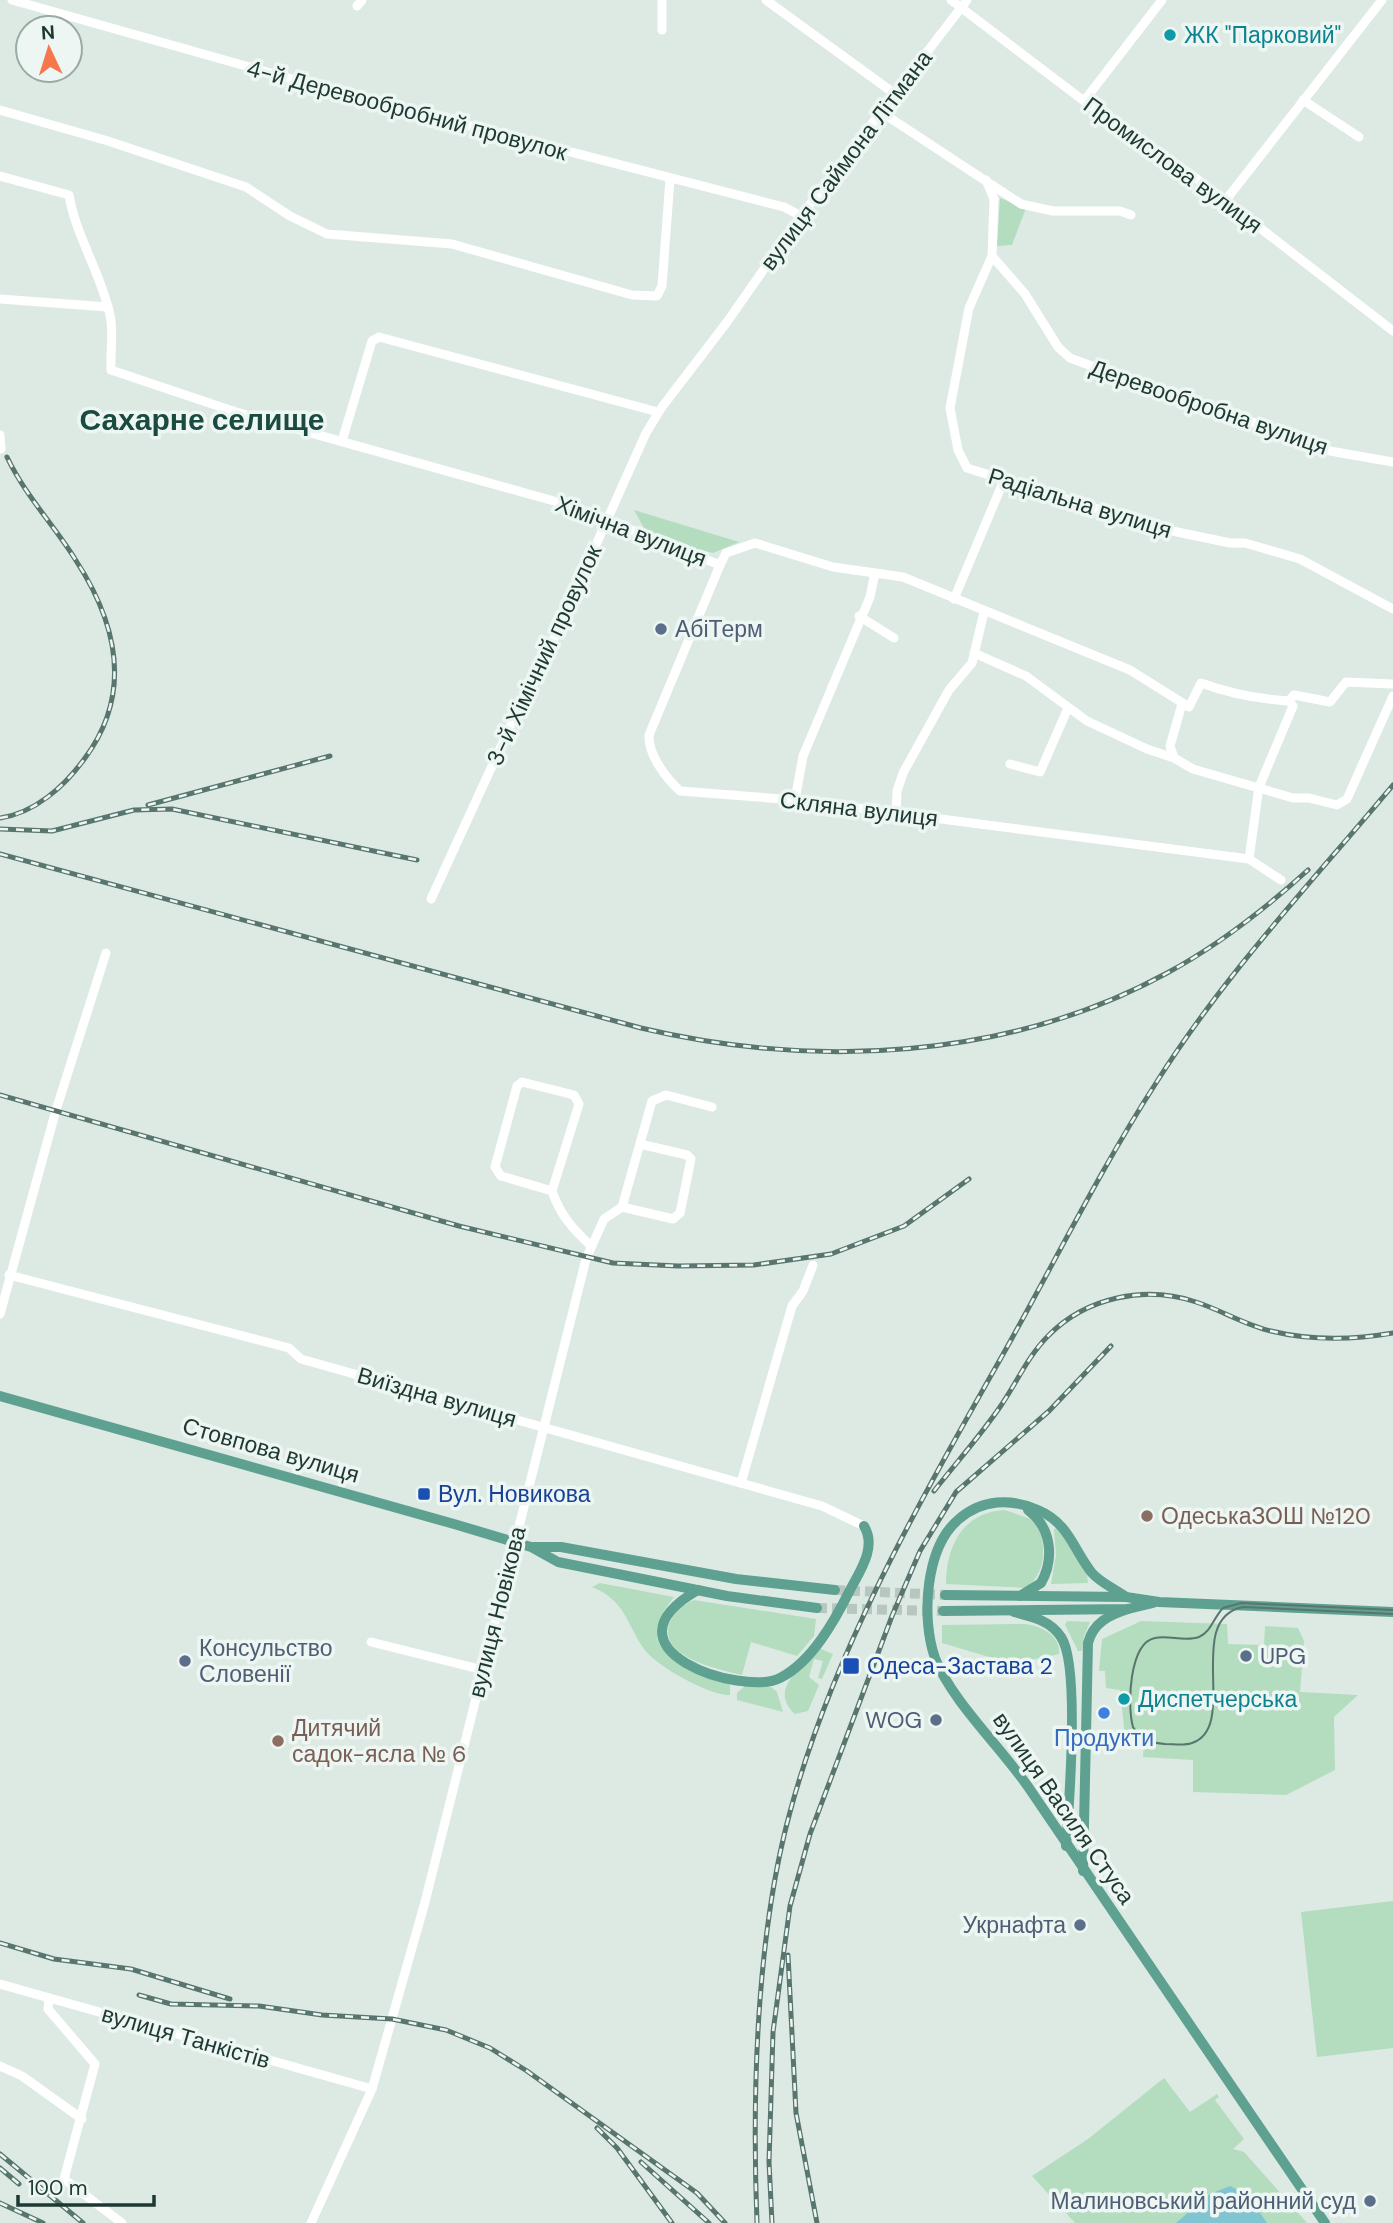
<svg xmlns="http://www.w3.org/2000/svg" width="1393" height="2223" viewBox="0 0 1393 2223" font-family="'DM Sans',sans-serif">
  <rect width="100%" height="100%" fill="#ddeae4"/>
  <!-- green -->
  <g fill="#b4dcbf">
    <polygon points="1000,198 1026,208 1012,245 997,246"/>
    <polygon points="634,510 739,542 713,553 682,546 644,528"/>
    <path d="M1005,1510L1036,1521C1046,1544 1048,1571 1026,1588L946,1584C946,1546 963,1512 1005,1510Z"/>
    <polygon points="1058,1528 1087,1574 1088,1583 1051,1584 1056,1555 1054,1529"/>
    <path d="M600,1583L674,1597C628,1653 685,1666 730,1683V1695C710,1696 656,1666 644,1649C626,1623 626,1601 592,1587Z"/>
    <path d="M694,1600L816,1619L814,1636L797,1656L751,1642L742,1675C719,1669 656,1657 670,1622C675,1611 683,1605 694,1600Z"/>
    <polygon points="1067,1621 1090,1622 1084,1636 1082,1651 1078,1651 1065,1625"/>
    <polygon points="1141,1621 1227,1624 1228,1644 1264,1645 1265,1626 1298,1628 1304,1641 1300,1692 1358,1695 1334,1717 1335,1770 1286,1795 1193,1792 1193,1760 1143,1757 1144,1743 1133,1735 1125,1736 1120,1690 1106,1688 1105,1671 1099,1671 1102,1639"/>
    <path d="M1025,1624C1042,1626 1061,1636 1059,1654L1013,1664L942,1643V1625Z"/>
    <path d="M819,1648L833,1654L822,1679L818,1678L823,1661L814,1659L809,1677L819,1685L808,1711L795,1714C768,1689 802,1667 819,1648Z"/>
    <polygon points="745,1686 771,1687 777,1692 783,1712 737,1700 737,1693"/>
    <polygon points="1393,1901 1393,2048 1317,2057 1301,1912"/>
    <polygon points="1164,2078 1190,2112 1217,2094 1219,2097 1215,2100 1244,2139 1233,2149 1244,2152 1307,2223 1075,2223 1032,2176 1088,2139"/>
  </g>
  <!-- water -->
  <polygon fill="#81c5d2" points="1230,2186 1248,2195 1267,2223 1176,2223 1210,2194"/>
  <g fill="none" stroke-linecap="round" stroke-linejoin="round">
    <!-- major-tunnel -->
    <g stroke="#b7c7c0" stroke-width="10" stroke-dasharray="10 5" stroke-linecap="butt">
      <polyline points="835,1590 945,1595"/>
      <polyline points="817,1608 943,1611"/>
    </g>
    <!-- minor -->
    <g stroke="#fff" stroke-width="9">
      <polyline points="12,0 327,89 784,207 801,216"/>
      <polyline points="662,0 662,30"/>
      <polyline points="766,0 895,94"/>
      <polyline points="951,0 1084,101 1193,176 1393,331"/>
      <polyline points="357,6 362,0"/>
      <polyline points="1303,100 1359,137"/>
      <polyline points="1084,101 1162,0"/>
      <polyline points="0,110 108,141 246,187 290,216 327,234 452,244 632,295 657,296 662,286 670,179"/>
      <polyline points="881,112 1021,204 1053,211 1120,211 1131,215"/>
      <path d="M0,176L69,195C76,237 101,273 110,315C114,332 110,352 111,370L236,412L568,505L720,565L726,553L755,543L833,567L903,577L1130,670L1189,707L1201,683C1231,694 1257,699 1289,701L1294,695L1330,702L1346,682L1393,684"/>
      <polyline points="986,180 994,199 992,256 969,308 950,408 958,450 967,468 1158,528 1230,543 1245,543 1300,559 1393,609"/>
      <polyline points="1225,201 1382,0"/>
      <polyline points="992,256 1025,294 1058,347 1070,358 1211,410 1290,433 1330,451 1393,462"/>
      <polyline points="0,299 108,307"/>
      <polyline points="0,435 1,449"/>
      <polyline points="342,441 372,341 379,337 658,412"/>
      <path d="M720,565L649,735C648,755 666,778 680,791L795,800L1249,859L1281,880"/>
      <polyline points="954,599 1004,480"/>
      <polyline points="859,616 894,638"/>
      <polyline points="974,653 1026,676 1087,721 1147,749 1174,758 1193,769 1293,798 1309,798 1337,805 1347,799 1393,696"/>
      <polyline points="1174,758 1170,746 1182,704"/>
      <polyline points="1010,764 1040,772 1068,708"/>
      <polyline points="795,800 803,756 870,597 875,573"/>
      <polyline points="896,814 897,791 903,773 949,690 972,663 984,612"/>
      <polyline points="1249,859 1259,787 1293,706 1289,701"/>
      <polyline points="431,899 520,705 531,690 646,433 662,407 727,322 801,216 967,0"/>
      <path d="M552,1191L579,1104L574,1095L522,1082L517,1086L495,1167L501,1176L552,1191C560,1215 573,1229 591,1246"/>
      <polyline points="622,1207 673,1219 680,1213 691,1159 687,1155 640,1144"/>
      <polyline points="9,1275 289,1348 301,1359 822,1506 864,1526"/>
      <polyline points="0,1314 56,1110 106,953"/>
      <polyline points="741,1483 792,1306 803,1291 813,1265"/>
      <polyline points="371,1642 483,1670"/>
      <polyline points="0,1984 372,2089"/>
      <polyline points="49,1998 48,2009 95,2064 64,2179 122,2223"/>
      <polyline points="0,2066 22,2076 82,2119"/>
      <polyline points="311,2223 372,2089 425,1902 586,1259 604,1219 622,1207 652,1101 666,1095 712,1107"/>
    </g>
    <!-- major -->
    <g stroke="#5fa190" stroke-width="10">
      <polyline points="0,1396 454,1524 531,1547 558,1562 727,1596 817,1608"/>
      <polyline points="534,1547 561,1547 736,1579 835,1590"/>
      <path d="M698,1590C595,1649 742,1697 780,1678C812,1662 835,1620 850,1590C860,1571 877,1547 864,1526"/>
      <polyline points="945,1595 1126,1597 1159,1602 1393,1612"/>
      <path d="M1020,1596L1041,1583C1055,1558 1051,1527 1028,1510"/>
      <path d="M1126,1597C1115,1589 1101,1583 1092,1573C1073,1549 1069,1523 1038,1510C1011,1498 982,1499 959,1519C925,1547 921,1619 935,1658C952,1702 1004,1750 1031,1791C1128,1935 1227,2079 1325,2223"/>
      <polyline points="943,1611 1128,1609 1153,1603"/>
      <path d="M1014,1612C1032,1617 1050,1620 1061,1637C1080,1664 1069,1807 1066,1846"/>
      <path d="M1083,1871L1088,1643C1093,1623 1109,1615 1128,1609"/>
    </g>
    <!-- tram -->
    <path stroke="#58756e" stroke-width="2" d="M1393,1610L1241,1603L1223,1608C1214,1617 1211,1632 1199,1637C1185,1642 1169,1635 1155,1638C1129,1643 1127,1706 1133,1727C1141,1740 1151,1743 1165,1744C1174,1744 1184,1746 1192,1743C1240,1727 1183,1619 1243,1607L1393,1614"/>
    <!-- rail casing -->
    <g stroke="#58756e" stroke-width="5">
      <g id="rail">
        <polyline points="148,805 330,756"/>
        <path d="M0,818C35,813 65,786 85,758C133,693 117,623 75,559C53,524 25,495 7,457"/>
        <polyline points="0,829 52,831 134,810 172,809 417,860"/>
        <path d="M0,854L641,1028C814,1069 1008,1060 1167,973C1219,945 1265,909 1308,870"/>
        <polyline points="0,1095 459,1226 613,1263 678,1266 754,1265 831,1254 904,1226 969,1179"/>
        <path d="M934,1491C956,1463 980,1436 1000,1407C1016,1384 1028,1356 1048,1336C1086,1297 1145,1285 1196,1302C1221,1310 1245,1325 1271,1331C1312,1341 1352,1340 1393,1333"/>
        <polyline points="0,1943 54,1959 131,1969 230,1999"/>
        <polyline points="788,1955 796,2113 817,2223"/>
        <polyline points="139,1995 171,2004 259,2006 322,2015 392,2019 446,2030 490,2048 527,2071 697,2193 725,2223"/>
        <polyline points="597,2128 617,2148 672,2223"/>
        <polyline points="0,2154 83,2223"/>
        <polyline points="641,2162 709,2223"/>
        <polyline points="0,2168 19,2184"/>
        <polyline points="0,2203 43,2223"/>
        <path d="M757,2223C752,2095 756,1936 790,1812C832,1656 914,1512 993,1372C1048,1276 1096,1176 1156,1083C1224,975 1311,883 1393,785"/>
        <polyline points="772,2223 769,2162 773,2032 790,1906 810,1834 892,1616 920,1551 956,1492 1049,1411 1111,1346"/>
      </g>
    </g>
    <!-- rail -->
    <use href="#rail" stroke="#edf6f2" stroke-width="2.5" stroke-dasharray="8" stroke-linecap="butt"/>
  </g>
  <!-- markers -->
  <g fill="#0f9aa8" stroke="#edf6f2" stroke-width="2.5">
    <circle cx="1170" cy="35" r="7"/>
    <circle cx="1124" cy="1699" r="7"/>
  </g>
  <g fill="#5c6f8a" stroke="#edf6f2" stroke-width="2.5">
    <circle cx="661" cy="629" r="7"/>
    <circle cx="1246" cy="1656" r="7"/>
    <circle cx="185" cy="1661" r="7"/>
    <circle cx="936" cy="1720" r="7"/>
    <circle cx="1080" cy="1925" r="7"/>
    <circle cx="1370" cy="2201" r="7"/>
  </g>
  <g fill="#1a4fb4" stroke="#edf6f2" stroke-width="2.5">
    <rect x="417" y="1487" width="14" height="14" rx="3.5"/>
    <rect x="842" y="1657" width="18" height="18" rx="3.5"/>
  </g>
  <g fill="#8d6e63" stroke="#edf6f2" stroke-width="2.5">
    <circle cx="1147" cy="1516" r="7"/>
    <circle cx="278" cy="1741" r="7"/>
  </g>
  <circle fill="#3f7fe0" stroke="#edf6f2" stroke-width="2.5" cx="1104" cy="1713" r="7"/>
  <g text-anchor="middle" stroke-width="7" stroke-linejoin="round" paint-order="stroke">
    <!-- culture labels -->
    <g font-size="23" fill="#0d838f" stroke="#edf6f2" text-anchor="start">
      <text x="1184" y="43">ЖК "Парковий"</text>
      <text x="1138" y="1707">Диспетчерська</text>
    </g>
    <!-- street labels -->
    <g font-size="23" fill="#1e3932" stroke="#edf6f2">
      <text transform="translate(407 110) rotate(15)" y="8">4-й Деревообробний провулок</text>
      <text transform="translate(846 160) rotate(-53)" y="8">вулиця Саймона Літмана</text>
      <text transform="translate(1173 165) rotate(36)" y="8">Промислова вулиця</text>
      <text transform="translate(1209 407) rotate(19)" y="8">Деревообробна вулиця</text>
      <text transform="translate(1080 503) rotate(17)" y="8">Радіальна вулиця</text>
      <text transform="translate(631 531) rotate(21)" y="8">Хімічна вулиця</text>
      <text transform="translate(544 655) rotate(-65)" y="8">3-й Хімічний провулок</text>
      <text transform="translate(859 809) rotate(7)" y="8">Скляна вулиця</text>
      <text transform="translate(437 1397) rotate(16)" y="8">Виїздна вулиця</text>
      <text transform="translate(271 1450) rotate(16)" y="8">Стовпова вулиця</text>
      <text transform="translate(497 1612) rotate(-76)" y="8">вулиця Новікова</text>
      <text transform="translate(1064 1808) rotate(55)" y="8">вулиця Василя Стуса</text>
      <text transform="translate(186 2037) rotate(16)" y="8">вулиця Танкістів</text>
    </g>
    <!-- service labels -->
    <g font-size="23" fill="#4e5e75" stroke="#edf6f2" text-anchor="start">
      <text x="675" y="637">АбіТерм</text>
      <text x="199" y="1656">Консульство<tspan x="199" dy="26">Словенії</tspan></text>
      <text x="1260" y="1664">UPG</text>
      <text x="922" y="1728" text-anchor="end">WOG</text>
      <text x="1066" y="1933" text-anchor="end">Укрнафта</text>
      <text x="1356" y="2209" text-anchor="end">Малиновський районний суд</text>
    </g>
    <!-- transit labels -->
    <g font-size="23" fill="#164399" stroke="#edf6f2" text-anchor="start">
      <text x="438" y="1502">Вул. Новикова</text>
      <text x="867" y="1674">Одеса-Застава 2</text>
    </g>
    <!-- education labels -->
    <g font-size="23" fill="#785e54" stroke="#edf6f2" text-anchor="start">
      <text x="1161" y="1524">ОдеськаЗОШ №120</text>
      <text x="292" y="1736">Дитячий<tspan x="292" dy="26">садок-ясла № 6</tspan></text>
    </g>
    <!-- shop labels -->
    <g font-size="23" fill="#366cbe" stroke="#edf6f2">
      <text x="1104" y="1746">Продукти</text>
    </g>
    <!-- district labels -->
    <g font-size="30" font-weight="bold" fill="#1a4b40" stroke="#edf6f2">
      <text x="202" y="430">Сахарне селище</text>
    </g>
  </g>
  <!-- north arrow -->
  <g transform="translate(49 49) rotate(356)"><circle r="33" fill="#edf6f2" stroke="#9aaaa5" stroke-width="2"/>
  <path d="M0-5L12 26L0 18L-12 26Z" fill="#f7774d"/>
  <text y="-10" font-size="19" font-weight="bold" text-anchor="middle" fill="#1e3932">N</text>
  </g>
  <!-- scale -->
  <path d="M18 2195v10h136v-10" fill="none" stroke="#1e3932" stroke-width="3.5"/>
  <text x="28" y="2195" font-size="21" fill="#1e3932" stroke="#edf6f2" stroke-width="5" paint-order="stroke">100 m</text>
</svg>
